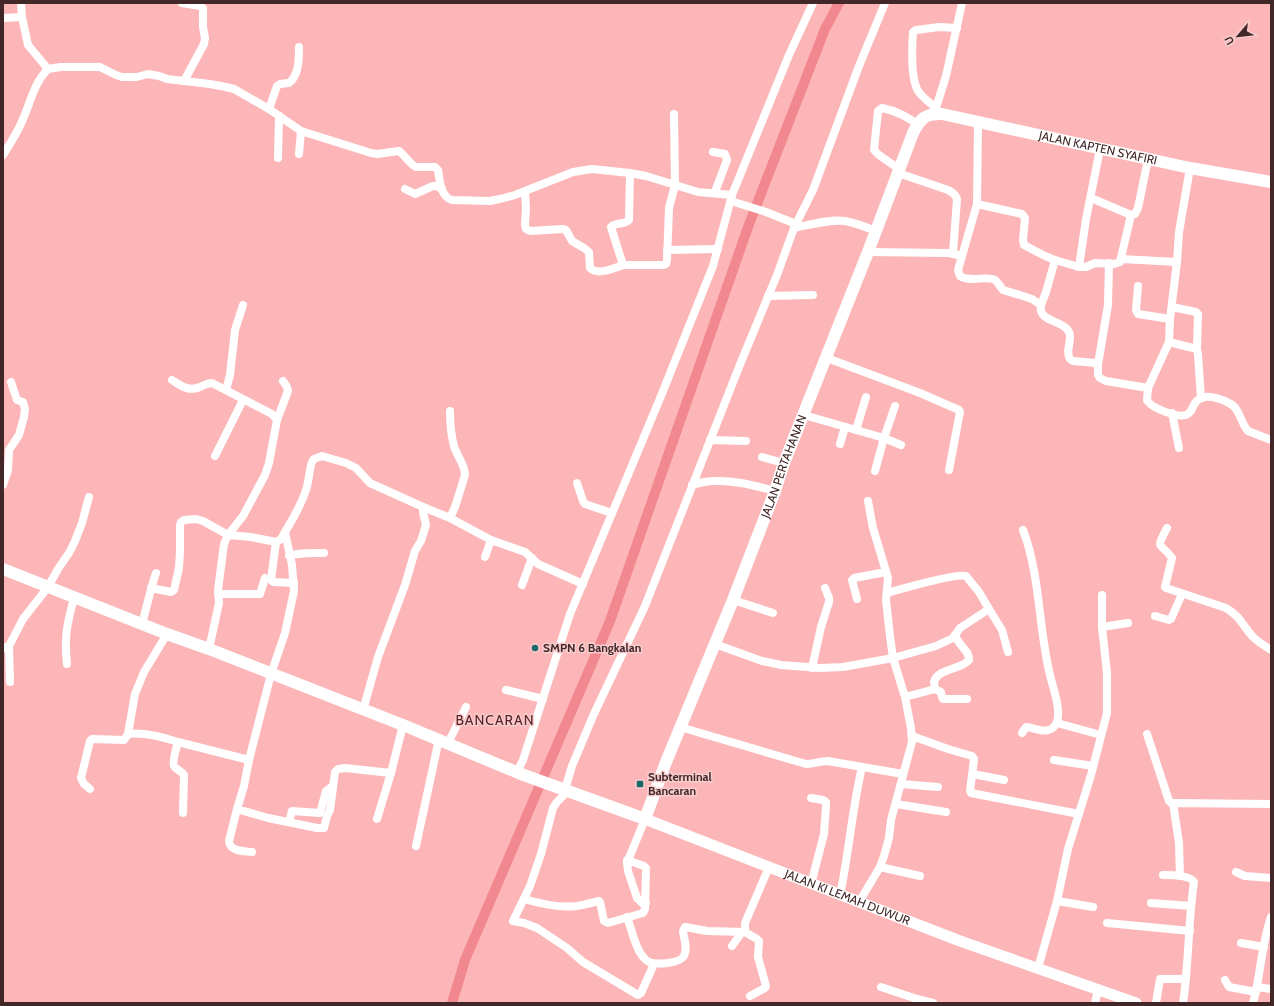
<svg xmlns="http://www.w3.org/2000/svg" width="1274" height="1006" viewBox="0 0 1274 1006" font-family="Cabin,sans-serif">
  <rect width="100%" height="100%" fill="#fcb6b8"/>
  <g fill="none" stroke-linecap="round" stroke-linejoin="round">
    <!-- river -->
    <polyline stroke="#f2888f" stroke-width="10" points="452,1003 465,960 610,621 748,227 825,29 839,3"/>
    <!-- minor -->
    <g stroke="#fff" stroke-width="8">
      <polyline points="21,3 22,17"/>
      <polyline points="182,3 200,6 203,8 203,27 205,38 204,44 184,81"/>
      <polyline points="3,18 22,17 28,45 48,69"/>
      <path d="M935,107C929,102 921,97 917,89C911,76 912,47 913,32L916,30L939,27L957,28"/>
      <path d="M269,109L277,86L280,84L289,83C299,76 299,58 299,47"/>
      <polyline points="935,111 946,76 962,3"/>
      <polyline points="713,152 725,154 727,160 715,192"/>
      <polyline points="299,154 301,131"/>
      <path d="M3,155C10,144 18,132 23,119C31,101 34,83 48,69L61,67H100L116,75L122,77H137L148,74L159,76L167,79L210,84L226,87L234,89L269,109L301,131L371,153L377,154L399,151C406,156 408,163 416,167H435L438,170C440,181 440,196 452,200L490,201L500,199L515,195L573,172L592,169L630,173L646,176L698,192L732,195L713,266L661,396L570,614L523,760L517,772"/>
      <polyline points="278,158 279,116"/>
      <path d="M1190,168L1179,232L1177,262L1170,319L1169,342L1148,388L1147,400C1151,408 1177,418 1186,415C1192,413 1192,407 1195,403C1203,392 1219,398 1229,403C1240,408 1240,422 1248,431L1271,440"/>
      <path d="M899,169L879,155L874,150L878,111L882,108C897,111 905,116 918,124"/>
      <path d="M630,173L629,220C625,225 615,222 611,227L623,265H664L666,264L667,260L669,208L675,185L674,114"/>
      <path d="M898,173L948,190C953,192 955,194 957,199L953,253"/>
      <polyline points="405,189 415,194 433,186 436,186 442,189"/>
      <path d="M525,192L526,208L525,225L526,229L530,231L563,229L566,230L572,241L584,248L589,252L590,268C598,276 614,268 623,265"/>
      <polyline points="732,195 789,55 813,3"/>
      <polyline points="1091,198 1131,215"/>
      <polyline points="731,201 766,212 796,224"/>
      <polyline points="977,204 1022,214 1025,218 1023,240 1024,245 1045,256 1055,260 1046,292 1041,305"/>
      <path d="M794,228C810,225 829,219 845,221C856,223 866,227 876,231"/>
      <polyline points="667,250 718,249"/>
      <path d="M868,252L949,253L962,256L958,270L960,276C970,283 987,275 995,280C998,282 1000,287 1003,290L1023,296L1032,299L1041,305C1038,321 1059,320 1067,329C1075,338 1064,349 1070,359L1073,361L1096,363L1098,367V375L1100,378L1106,381L1148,388"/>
      <polyline points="962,256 977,204 978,123"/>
      <polyline points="1121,259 1177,262"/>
      <polyline points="1055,260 1079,267 1086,267 1095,263 1114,264 1120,262 1131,215 1135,214 1138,208 1148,159"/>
      <polyline points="1079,267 1086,219 1100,149"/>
      <polyline points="1138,286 1136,310 1138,314 1170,319"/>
      <polyline points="768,296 813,295"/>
      <polyline points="1172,307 1196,312 1198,314 1197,349"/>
      <polyline points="1169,342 1197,349 1198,354 1201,398"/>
      <polyline points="827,358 920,393 959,410 960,412 949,470"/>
      <polyline points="1098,364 1108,305 1109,263"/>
      <path d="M172,380C181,386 189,392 200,387C204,385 208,383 212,383L272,414L277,420L269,463L265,475L243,516L228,535L224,544L218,590L219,603L209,649"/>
      <polyline points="226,390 230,375 235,330 243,305"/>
      <polyline points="1172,413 1179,448"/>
      <polyline points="804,415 884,438 901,445"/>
      <polyline points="277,420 288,391 287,387 283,381"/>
      <polyline points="856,430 866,397"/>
      <polyline points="710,440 746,441"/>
      <polyline points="840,444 845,427"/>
      <polyline points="215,456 243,400"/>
      <polyline points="762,457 784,463"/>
      <polyline points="875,471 884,438 895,406"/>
      <polyline points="577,483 583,501 585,504 612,513"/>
      <polyline points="3,485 8,470 9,450 19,435 24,417 25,409 23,402 17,400 11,382"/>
      <path d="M692,485C699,483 706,481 714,481C735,480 755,486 775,491"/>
      <path d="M450,518L455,507L465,475C465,465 457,456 454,446C451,435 450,423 450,411"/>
      <path d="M1167,528C1155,551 1160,541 1172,558L1165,587L1166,588L1226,608C1241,617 1242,625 1253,637C1258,642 1265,646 1271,650"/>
      <polyline points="276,542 271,580 273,582 294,583"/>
      <path d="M289,556C300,552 312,553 324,553"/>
      <polyline points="485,557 491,540 525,552 538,564 583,584"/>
      <polyline points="522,585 532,558"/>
      <polyline points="151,588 171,592 174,590 179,568 180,551 180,525 181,522 184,520 196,519 203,521 228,535 251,537 276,542 281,539 285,532"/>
      <polyline points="218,594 260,594 265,578"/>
      <polyline points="857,599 852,580 854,578 886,572"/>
      <polyline points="733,600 773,613"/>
      <polyline points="989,609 1002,630 1008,652"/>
      <polyline points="1155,616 1169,620 1171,619 1182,594"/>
      <path d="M142,623C147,607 150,590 156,573"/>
      <polyline points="1102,627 1128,623"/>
      <path d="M715,644L762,661L781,665L820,668L843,667L893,658L936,646L953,638L960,628L989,609L979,592L966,576C956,573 901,589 887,593"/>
      <polyline points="9,646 10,682"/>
      <polyline points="3,648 9,646 23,619 48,587 58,569 69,553 75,541 82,523 89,497"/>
      <path d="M67,664C64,637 67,624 74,598"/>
      <polyline points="812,668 821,627 829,602 829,598 825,588"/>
      <path d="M935,689L934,682C938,668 961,670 969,660C970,651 958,645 955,635"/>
      <polyline points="506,690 543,699"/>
      <polyline points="905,697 935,689 941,692 942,697 943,699 967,699"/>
      <polyline points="363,710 378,657 405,585 415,551 421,541 426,525 423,512 423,507 450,518 491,540"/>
      <polyline points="1057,723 1101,735"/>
      <path d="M403,725L391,773L345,768L338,769L335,772L330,810L327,816L324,828H317L268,818L237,809L244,786L249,760L271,674L285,633L294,591L292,565L285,532C293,519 301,505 306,490C309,481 309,471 312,462L314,459L322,456L346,463L356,468L370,483L423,507"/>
      <path d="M680,727L806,764C814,764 821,761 828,761L903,774"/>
      <path d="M1022,733L1026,727C1037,728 1049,736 1056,724C1062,713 1054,691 1051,679C1038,630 1041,577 1023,530"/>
      <path d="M128,734C145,732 162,737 178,742"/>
      <polyline points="1147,734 1169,801 1173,804"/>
      <polyline points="912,736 948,749 972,756 974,759 970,791 971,793 1079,814"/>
      <polyline points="448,743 466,707"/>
      <polyline points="1054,760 1093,766"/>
      <polyline points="973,774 1004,780"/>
      <polyline points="901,784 938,787"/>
      <polyline points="90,789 84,784 81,778 90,741 92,739 124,740 128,734 135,694 144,672 167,634"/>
      <polyline points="811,798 823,800 826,802 826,806 824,834 811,884"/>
      <polyline points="896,804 946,812"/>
      <path d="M237,809L229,841C230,852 244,851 252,852"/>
      <path d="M183,813L184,775C181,770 176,770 174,766C172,762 177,746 178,742L249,760"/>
      <polyline points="377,819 391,773"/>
      <polyline points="645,819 627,863 628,871 637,898 642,903 646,903"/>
      <polyline points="289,822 292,811 320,813 326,791 333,786"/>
      <polyline points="416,846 439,739"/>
      <polyline points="880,867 920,876"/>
      <polyline points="1236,872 1245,876 1271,878"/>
      <path d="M1163,875C1171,875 1190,875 1194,882C1188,922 1189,963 1183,1003"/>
      <polyline points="1180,876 1179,843 1173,803 1271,804"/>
      <path d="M840,895C849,853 852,809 862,767"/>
      <path d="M524,899C541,904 560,908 577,906C584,905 591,903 599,901L600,902L604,921L608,923L643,913L645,909L646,868L644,866L627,860"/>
      <polyline points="1057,901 1093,907"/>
      <polyline points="859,902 880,867 884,856 889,838 891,820 912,742 911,728 905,697 893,658 890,636 886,600 888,578 873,528 868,501"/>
      <polyline points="1151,903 1191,906"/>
      <path d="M627,917C632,930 636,952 646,960C653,966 679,964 684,956C688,948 684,939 683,931L685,927L707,931L745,932"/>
      <polyline points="1107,923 1190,931"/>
      <polyline points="1241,943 1264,947"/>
      <polyline points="732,946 742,932"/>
      <polyline points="654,964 641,993 638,995 583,962 567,948 537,928 524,923 513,921 530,886 541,854 553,808 557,802 563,796 572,766 593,716 645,606 739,367 777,275 794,228 813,190 859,66 885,3"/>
      <polyline points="1038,968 1057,901 1068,849 1091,775 1107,713 1107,673 1102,627 1102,595"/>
      <polyline points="1225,980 1229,987 1256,992"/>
      <polyline points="881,987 917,999 933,1003"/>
      <polyline points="1257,987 1271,989"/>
      <polyline points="750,996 765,988 766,986 758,957 759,941 757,939 745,932 745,923 769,867"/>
      <polyline points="1095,1003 1098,990"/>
      <polyline points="1156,1003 1160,979 1186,979"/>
      <path d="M1253,1003C1261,975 1261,945 1271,917"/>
    </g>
    <!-- major -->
    <path stroke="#fff" stroke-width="11" id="s1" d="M645,819L960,941L1136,1003"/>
    <!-- highway -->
    <path stroke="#fff" stroke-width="12" id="s2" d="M3,569L167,634L209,649L403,725L521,774L645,819L666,762L733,600L775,491L784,463L868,252L913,133C920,119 925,113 942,114L1190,168L1271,182"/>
  </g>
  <!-- markers -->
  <g fill="#1b686a" stroke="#f7cccd" stroke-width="1.5">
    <circle cx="535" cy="648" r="4"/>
    <rect x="636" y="780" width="8" height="8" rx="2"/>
  </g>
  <g text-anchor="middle" stroke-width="3" stroke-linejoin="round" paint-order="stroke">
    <!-- street labels -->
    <g font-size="12" fill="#422729" stroke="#f7cccd">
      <text dy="4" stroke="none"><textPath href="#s2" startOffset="1623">JALAN KAPTEN SYAFIRI</textPath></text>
      <text dy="4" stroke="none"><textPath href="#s2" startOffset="1068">JALAN PERTAHANAN</textPath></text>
      <text dy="4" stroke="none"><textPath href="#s1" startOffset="217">JALAN KI LEMAH DUWUR</textPath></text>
    </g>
    <!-- poi labels -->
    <g font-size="12" font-weight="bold" fill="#422729" stroke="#f7cccd" text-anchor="start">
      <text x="543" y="652">SMPN 6 Bangkalan</text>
      <text x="648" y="781">Subterminal<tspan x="648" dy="14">Bancaran</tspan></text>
    </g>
    <!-- quarter labels -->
    <g font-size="14" letter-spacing="1" fill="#5a2328" stroke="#f7cccd">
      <text x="495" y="725">BANCARAN</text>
    </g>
  </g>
  <!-- border -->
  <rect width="1274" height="1006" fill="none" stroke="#422729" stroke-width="8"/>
  <!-- north arrow -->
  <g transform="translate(1238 36) rotate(242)" stroke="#f7cccd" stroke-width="3" paint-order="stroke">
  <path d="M0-3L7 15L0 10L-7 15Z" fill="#422729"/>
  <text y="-6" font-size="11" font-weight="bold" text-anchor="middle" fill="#422729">U</text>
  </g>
</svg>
